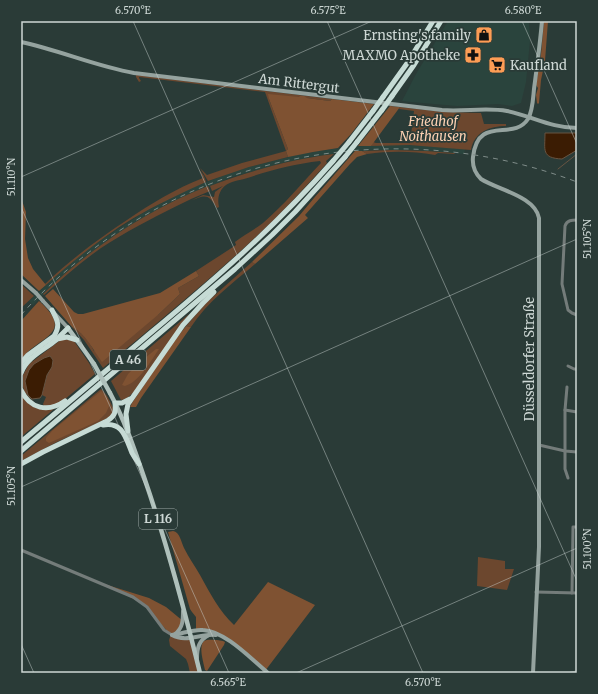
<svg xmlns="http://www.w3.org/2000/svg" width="598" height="694" viewBox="0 0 598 694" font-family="Merriweather,serif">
  <rect width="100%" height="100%" fill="#2a3b37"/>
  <!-- built -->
  <g fill="#2a443d">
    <polygon points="448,21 529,21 530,41 526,82 521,103 512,106 498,104 457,106 411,102 402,101 416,74"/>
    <polygon points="381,145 409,145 441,147 465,149 464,154 440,152 409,150 380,150 345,152 313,157 283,163 232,177 189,195 163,207 134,224 107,241 83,259 58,280 33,305 29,301 55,277 80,255 104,238 146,211 186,190 230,173 249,167 300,154 346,147"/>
  </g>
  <!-- green -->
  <g fill="#6c472e">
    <polygon points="136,75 332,99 330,101 299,97 269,99 288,149 286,151 288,157 249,167 208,181 200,168 207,175 242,163 286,151 265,92 139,77 139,78 141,81 139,82 136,77"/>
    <path d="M400,107L444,112L481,113L484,124H506V126C490,126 474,132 471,150L409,145L371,146L373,142L376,143H410L414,111L399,109Z"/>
    <path d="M393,150L426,151L454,153L455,154L438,153L435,155C412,151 390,151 367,154L362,151Z"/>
    <path d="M334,154L326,161L327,163C301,192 275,220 246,246C200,288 151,328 103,368L84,340L72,327C82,332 89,341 94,351L159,314L180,294L178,288L199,276L196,271C209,262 223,254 236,245L235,242C244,235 254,230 263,223C284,205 302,183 321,163L320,161C294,164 268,171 244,179C239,180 230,182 226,185C219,190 217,199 219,207L217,208C208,193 205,195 190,201L203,195L214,197L215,192L223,186L212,191L210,186C250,171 291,159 334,154Z"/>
    <path d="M199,169L204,176L206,182C181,193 156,205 132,219C101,238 73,261 46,285L45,284C70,260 98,239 127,220C152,203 175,189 203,178Z"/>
    <path d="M208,186L210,191C185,201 162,213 138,226C125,233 113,240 101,248C81,262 62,279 44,295L43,294C90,248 147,210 208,186Z"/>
    <path d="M252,262L255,264C233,283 207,302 191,327L186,326L207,302Z"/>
    <polygon points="21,284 34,296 21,308"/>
    <polygon points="189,314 134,392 126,399 121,400 111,381"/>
    <path d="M62,339L70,340L74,341L89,363L95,374L64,400L55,405L44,406L43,404L46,397L42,395C44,389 45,382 47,376C49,370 52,367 53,360L50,356L28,395L34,402L27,395L24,391L23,387V375L29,364Z"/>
    <path d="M101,389C107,394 111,403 114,410L111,416L102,421L57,442L21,461V456Z"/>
    <path d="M21,393C28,408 39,411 54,409L21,437Z"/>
    <polygon points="478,557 505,561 505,569 514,569 507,590 477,586"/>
    <polygon points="171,634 177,638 191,637 200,673 190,673 188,664 186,659 170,646 169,640"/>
  </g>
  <!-- forest -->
  <g fill="#7f5232">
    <polygon points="544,21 548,21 545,61 541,80 539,103 538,104 537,103 536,95 538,88 536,85 541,54"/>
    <polygon points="268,94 299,97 300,96 304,96 307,98 330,101 332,99 374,104 351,134 338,148 313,152 288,157 286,151 288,149 269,99"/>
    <polygon points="390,106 400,107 371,146 358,146"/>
    <polygon points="355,151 362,151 367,154 357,157 350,164 305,215 308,218 255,264 252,262 299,216 314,198"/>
    <polygon points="21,198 26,212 25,239 28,258 33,269 46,285 39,291 21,274"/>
    <path d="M196,271L199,276L178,288L180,294L159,314L102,362C93,350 86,334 72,327L45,296L53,289L74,312L78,314H83L160,293Z"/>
    <path d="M39,301C77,335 37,336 21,360V321Z"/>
    <polygon points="186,326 191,327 141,398 136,407 130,407 132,403 172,344"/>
    <path d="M156,349H159C151,361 139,382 125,386L122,385L128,374L139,363Z"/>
    <polygon points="101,391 106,396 110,404 106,413 98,421 49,443 46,441 46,438 52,431"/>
    <path d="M173,531C180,532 181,542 184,548C189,558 195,566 200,575C210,593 219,611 234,625L268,582L315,605L265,671L238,647L217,633L196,630V617L192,612L190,609L168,532Z"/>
    <polygon points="101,583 149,598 166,607 183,621 175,634 169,633 142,603"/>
    <path d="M217,640L223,641L225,642L224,645L207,671L205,670C204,664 198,646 204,641C207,639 214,640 217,640Z"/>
  </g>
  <!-- water -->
  <g fill="#3b1c03" stroke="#675442">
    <path d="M545,133H577V150L562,159C541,158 545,150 545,133Z"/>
    <polygon points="50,356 53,360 52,367 47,375 42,395 40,398 32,399 28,395 25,381 29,370 34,364 44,358"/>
  </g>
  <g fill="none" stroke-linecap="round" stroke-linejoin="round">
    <!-- stream -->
    <polyline stroke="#675442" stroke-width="1" points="558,169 577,154"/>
    <!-- street -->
    <g stroke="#747c7a" stroke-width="3">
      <path d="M577,220C572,220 567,220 565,226L562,284L568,310L572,313L577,315"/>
      <polyline points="568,366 574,369 577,369"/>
      <polyline points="567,387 565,410 565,469 568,478"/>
      <polyline points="565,410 577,412"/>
      <polyline points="539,445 565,451 577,452"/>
      <polyline points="21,550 133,597 147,607 164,630 172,635"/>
      <polyline points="536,592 577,593"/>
      <polyline points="572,593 573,527 577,527"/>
      <polyline points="571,673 577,672"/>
    </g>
    <!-- secondary -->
    <g stroke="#95a39f" stroke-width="4">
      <path d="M21,42C59,50 95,66 134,73L442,110C463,112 486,107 507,111C532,116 551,128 577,128"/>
      <polyline points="21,280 36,293"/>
      <polyline points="43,301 68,328"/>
      <path d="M175,634C183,628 183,620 183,611"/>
      <path d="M172,635C182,634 193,629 203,630C225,631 251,659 268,673"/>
      <path d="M172,635C186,643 202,633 216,635"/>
      <path d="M197,658C197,648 199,640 209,635"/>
      <path d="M533,673L539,547V218C535,196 498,190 481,179C475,173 472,166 473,157C478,114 513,142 528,119C533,110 533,98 534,89C537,66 540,44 542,21"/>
    </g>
    <!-- primary -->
    <g stroke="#afc0bb" stroke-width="4.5">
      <polyline points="68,328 84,350 94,364"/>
      <path d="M110,393C125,421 135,451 145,480C167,544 184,608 200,673"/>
    </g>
    <!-- highway -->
    <g stroke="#c6dbd5" stroke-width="5">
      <polyline points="392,96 414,65 441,21"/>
      <polyline points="383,97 408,62 433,21"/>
      <polyline points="349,142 373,111"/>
      <polyline points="357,142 382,110"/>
      <polyline points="57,339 67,337 77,340"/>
      <path d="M21,363L28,355L54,336C61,325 57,320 52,310"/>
      <path d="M21,373C27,357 44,350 56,340C60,336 64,332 68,328"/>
      <path d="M21,390C30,409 48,413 65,401"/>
      <path d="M103,425C123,421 126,439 132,453C134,457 137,460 139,464"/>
      <polyline points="128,431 126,414 128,404 183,325 203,303 214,292"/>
      <path d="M21,442C63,407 106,371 148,335C214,280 276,226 333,161"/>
      <polyline points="21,451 235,269 272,235 295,212 345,157"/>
      <path d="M21,464L43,452L107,421C115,416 116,412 115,403H122L130,399"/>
    </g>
    <!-- rail -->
    <path stroke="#7f8c89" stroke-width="1" stroke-dasharray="5 5" stroke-linecap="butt" d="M21,315C43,290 69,267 96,247C234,145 416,121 577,182"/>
    <!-- secondary-bridge -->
    <polyline stroke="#95a39f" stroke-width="4" points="36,293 43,301"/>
    <!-- primary-bridge -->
    <polyline stroke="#afc0bb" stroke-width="4.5" points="94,364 110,393"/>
    <!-- highway-bridge -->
    <g stroke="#c6dbd5" stroke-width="5">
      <polyline points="382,110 392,96"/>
      <polyline points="373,111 383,97"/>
      <polyline points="345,157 357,142"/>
      <polyline points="333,161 349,142"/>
    </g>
  </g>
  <!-- ticks -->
  <path fill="none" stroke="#ced8d5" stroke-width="1" stroke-opacity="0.45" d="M133,21L423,673M327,21L577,581M522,21L577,144M21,177L372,21M21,207L229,673M21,487L577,239M21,644L34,673M296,673L577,548"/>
  <!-- icons -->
  <defs>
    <g id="shop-square" transform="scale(0.9)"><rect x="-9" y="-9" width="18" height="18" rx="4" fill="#fd9d55" stroke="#2a3b37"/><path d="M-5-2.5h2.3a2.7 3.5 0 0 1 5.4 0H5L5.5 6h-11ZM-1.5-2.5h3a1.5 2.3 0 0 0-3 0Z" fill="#111"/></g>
    <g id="pharmacy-square" transform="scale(0.9)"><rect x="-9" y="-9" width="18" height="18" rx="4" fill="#fd9d55" stroke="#2a3b37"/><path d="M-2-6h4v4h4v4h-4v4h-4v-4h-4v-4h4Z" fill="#111"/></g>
    <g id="supermarket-square" transform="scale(0.9)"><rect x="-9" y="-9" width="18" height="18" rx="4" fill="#fd9d55" stroke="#2a3b37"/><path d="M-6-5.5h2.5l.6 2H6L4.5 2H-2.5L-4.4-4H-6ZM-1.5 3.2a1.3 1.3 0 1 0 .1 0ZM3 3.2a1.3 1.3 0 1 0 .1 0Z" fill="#111"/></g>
  </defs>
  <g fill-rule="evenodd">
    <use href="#shop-square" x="484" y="35"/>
    <use href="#pharmacy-square" x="473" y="55"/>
    <use href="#supermarket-square" x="497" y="65"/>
  </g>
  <g text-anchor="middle" stroke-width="3.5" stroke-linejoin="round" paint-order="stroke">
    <!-- shield labels -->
    <g fill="#2a3b37" stroke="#9da9a6" stroke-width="1">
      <rect x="110" y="350" width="36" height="20" rx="3"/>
      <rect x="139" y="509" width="38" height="20" rx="3"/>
    </g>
    <g font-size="12" font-weight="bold" fill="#ced8d5">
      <text x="128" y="364">A 46</text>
      <text x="158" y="523">L 116</text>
    </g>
    <!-- poi labels -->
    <g font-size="13" fill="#ced8d5" stroke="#2a3b37" text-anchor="end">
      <text x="471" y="40">Ernsting's family</text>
      <text x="460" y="60">MAXMO Apotheke</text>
      <text x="510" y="70" text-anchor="start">Kaufland</text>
    </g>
    <!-- street labels -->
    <g font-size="13" fill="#ced8d5" stroke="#2a3b37">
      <text transform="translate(299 83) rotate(7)" y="5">Am Rittergut</text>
      <text transform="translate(529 359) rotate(-90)" y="5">Düsseldorfer Straße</text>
    </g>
    <!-- park labels -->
    <g font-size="13" font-style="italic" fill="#fcd0b2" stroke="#2a3b37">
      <text x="433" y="126">Friedhof<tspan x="433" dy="15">Noithausen</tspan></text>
    </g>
  </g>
  <!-- border -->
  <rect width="598" height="694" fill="none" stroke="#2a3b37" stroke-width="44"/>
  <rect x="22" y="22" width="554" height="650" fill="none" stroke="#ced8d5" stroke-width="1.5"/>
  <g font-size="10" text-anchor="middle" fill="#ced8d5">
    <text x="133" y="14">6.570°E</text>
    <text x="328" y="14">6.575°E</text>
    <text x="523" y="14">6.580°E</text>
    <text transform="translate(11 177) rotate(-90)" y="4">51.110°N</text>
    <text transform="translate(587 239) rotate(-90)" y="4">51.105°N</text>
    <text transform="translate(11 486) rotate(-90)" y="4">51.105°N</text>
    <text transform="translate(587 549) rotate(-90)" y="4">51.100°N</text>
    <text x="228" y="686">6.565°E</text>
    <text x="423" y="686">6.570°E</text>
  </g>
</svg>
